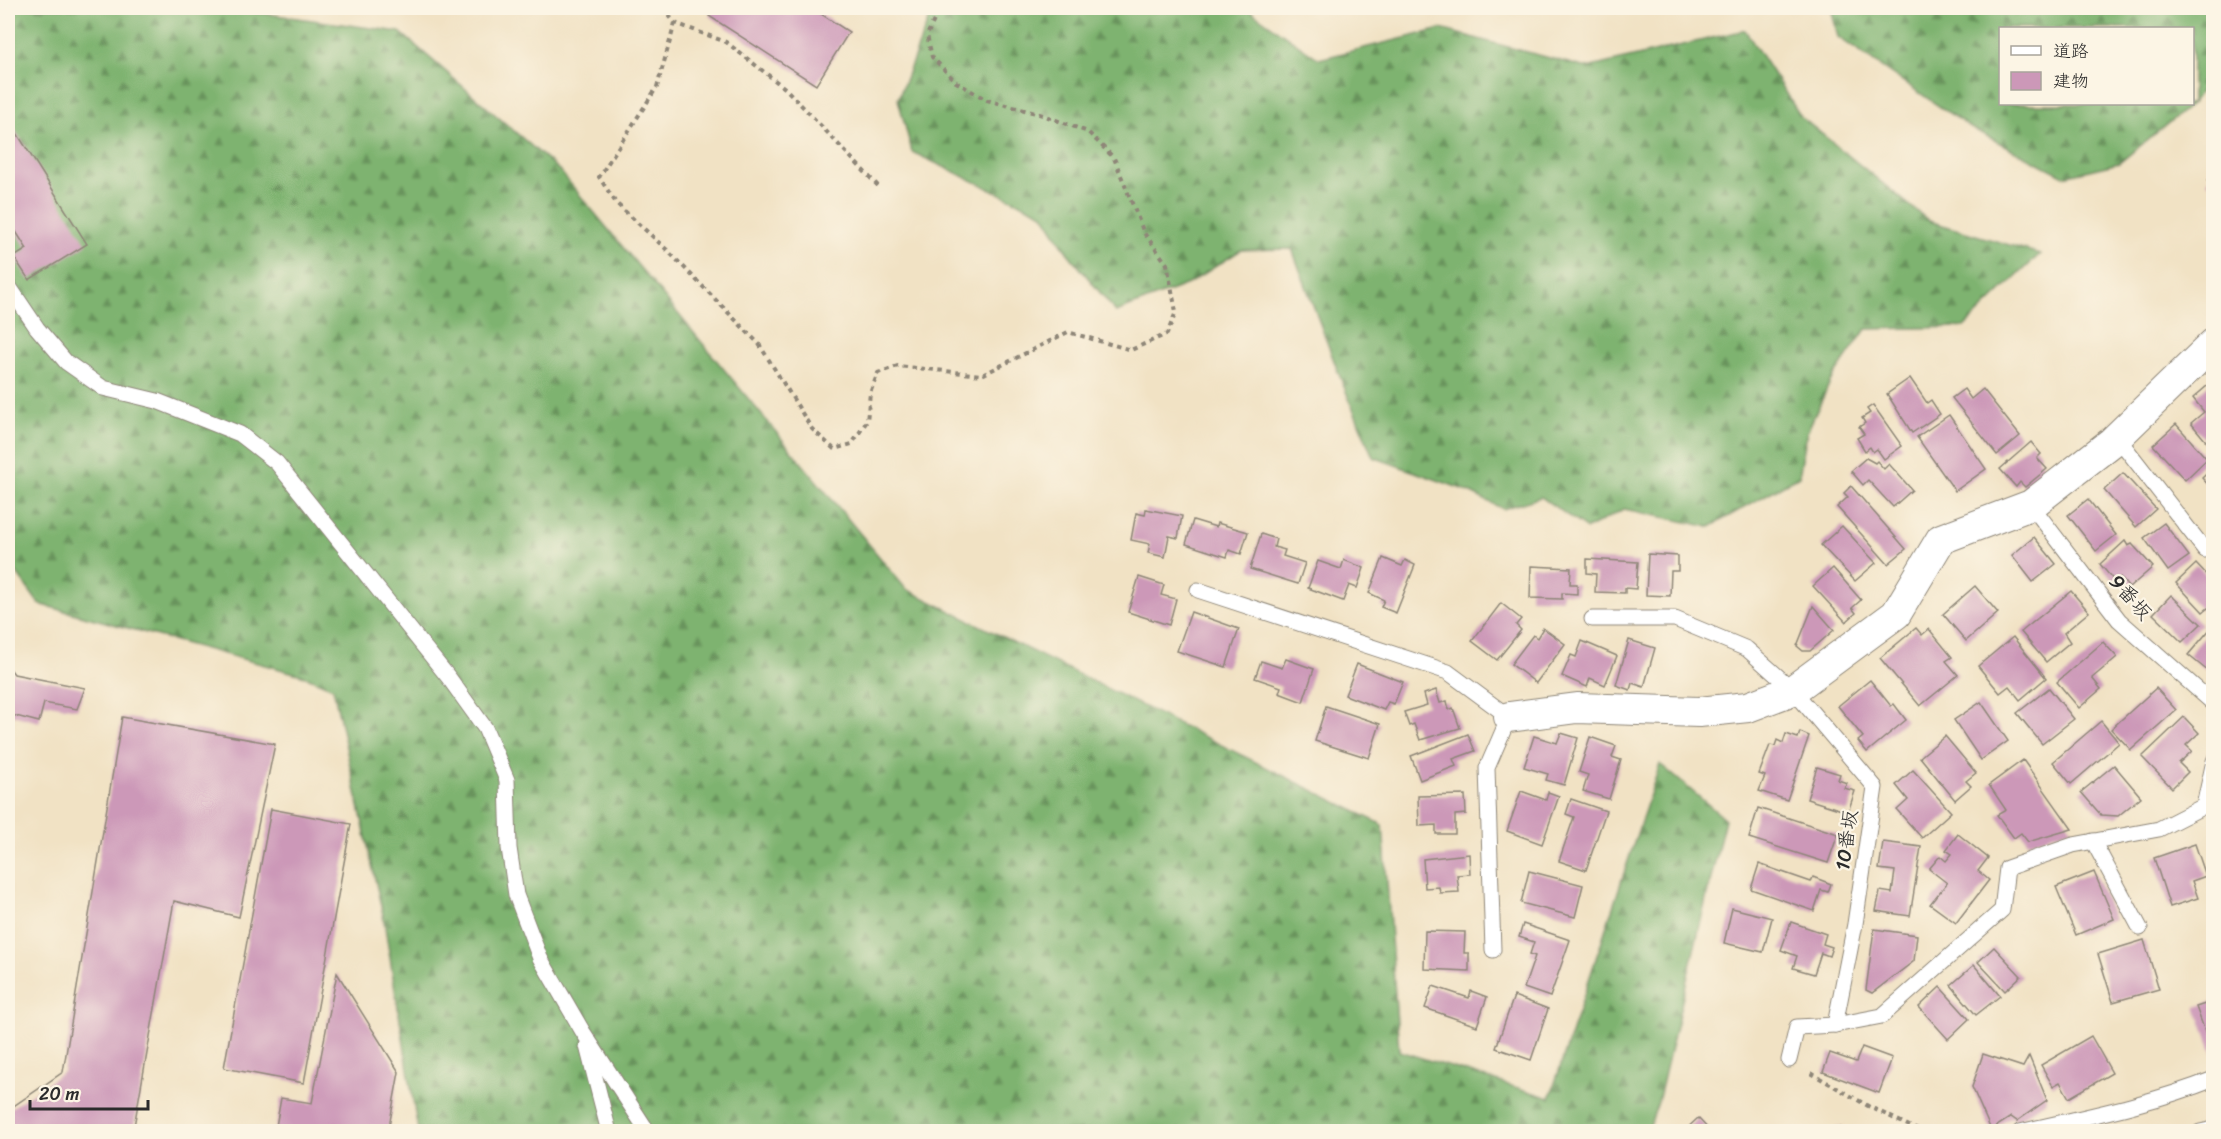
<svg xmlns="http://www.w3.org/2000/svg" width="2221" height="1139" viewBox="0 0 2221 1139" font-family="Sriracha,'Klee One',sans-serif">
  <defs>
    <pattern id="forest-firs" width="22" height="20" patternUnits="userSpaceOnUse" patternTransform="scale(1.5)"><rect width="22" height="20" fill="#7eb36f"/><path d="M5 1l3.5 6h-7zM16 11l3.5 6h-7z" fill="#67925b"/></pattern>
  </defs>
  <rect width="100%" height="100%" fill="#fcf5e5"/>
  <filter id="ink" filterUnits="userSpaceOnUse"><feTurbulence type="fractalNoise" baseFrequency=".0167" numOctaves="2"/><feDisplacementMap in="SourceGraphic" scale="12" xChannelSelector="R" yChannelSelector="G"/><feConvolveMatrix kernelMatrix="1 2 1 2 8 2 1 2 1" color-interpolation-filters="sRGB"/></filter>
  <filter id="wash" filterUnits="userSpaceOnUse"><feTurbulence type="fractalNoise" baseFrequency=".008" numOctaves="4" result="noise"/><feDisplacementMap in="SourceGraphic" scale="24" xChannelSelector="R" yChannelSelector="G"/><feGaussianBlur stdDeviation="1.35" result="paint"/><feColorMatrix in="noise" values="0 0 0 0 0 0 0 0 0 0 0 0 0 0 0 0 0 1.4 0 .05"/><feComposite in="paint" operator="in"/></filter>
  <g filter="url(#wash)">
    <rect width="100%" height="100%" fill="#f1e2c4"/>
    <!-- forest -->
    <g fill="url(#forest-firs)" stroke="#546f4d" stroke-width="1.5" fill-rule="evenodd">
      <polygon points="8,8 225,8 400,32 559,170 906,589 1383,825 1399,1051 1550,1098 1660,764 1725,819 1658,1102 1648,1131 418,1131 383,915 333,688 302,675 39,604 8,561"/>
      <polygon points="933,8 1246,8 1319,59 1441,29 1587,68 1745,30 1801,117 1929,221 2040,254 1964,327 1866,329 1831,380 1807,432 1799,476 1710,527 1624,509 1587,529 1541,497 1503,509 1465,490 1373,457 1340,377 1292,249 1241,250 1188,284 1116,312 1067,252 1043,214 912,152 898,99"/>
      <path d="M1831,8H2213V72L2193,103L2119,163L2064,176L1971,128L1838,37ZM2000,28H2192V104H2000Z"/>
    </g>
    <g id="blocks">
      <!-- building -->
      <g fill="#cc98b8">
        <polygon points="714,8 812,8 849,32 816,85 709,16"/>
        <polygon points="8,119 87,244 29,280 14,257 27,249 8,219"/>
        <polygon points="2214,174 2214,187 2207,181"/>
        <polygon points="1910,378 1927,403 1931,400 1940,414 1912,433 1887,394"/>
        <polygon points="2214,380 2214,443 2210,446 2191,423 2204,412 2193,398"/>
        <polygon points="1964,389 1971,399 1983,389 2020,436 1997,455 1952,398"/>
        <polygon points="1873,405 1902,446 1884,459 1877,449 1873,452 1870,447 1865,451 1857,438 1864,434 1859,427 1865,423 1862,418 1870,413 1867,409"/>
        <polygon points="1949,415 1986,469 1955,491 1917,437"/>
        <polygon points="2176,424 2207,459 2185,480 2153,445"/>
        <polygon points="2031,442 2041,454 2037,458 2047,469 2025,487 2020,482 2016,487 2000,469"/>
        <polygon points="1866,458 1875,463 1877,461 1884,469 1889,464 1912,490 1893,507 1868,480 1863,485 1851,471"/>
        <polygon points="2214,467 2214,491 2202,478"/>
        <polygon points="2123,473 2156,509 2136,527 2104,490"/>
        <polygon points="1851,486 1906,549 1888,564 1837,507 1848,497 1844,493"/>
        <polygon points="2088,499 2116,535 2096,551 2068,515"/>
        <polygon points="1146,509 1182,516 1178,538 1169,536 1165,557 1148,553 1150,544 1131,540 1136,513 1145,515"/>
        <polygon points="1193,520 1216,527 1217,523 1248,532 1241,554 1229,550 1227,557 1186,544"/>
        <polygon points="2164,523 2189,556 2168,571 2144,538"/>
        <polygon points="1842,526 1876,563 1855,581 1821,545"/>
        <polygon points="1261,534 1276,539 1274,547 1285,550 1283,556 1305,563 1298,584 1250,569"/>
        <polygon points="2034,537 2056,564 2033,582 2012,555"/>
        <polygon points="2125,541 2128,546 2132,544 2153,567 2129,588 2120,577 2115,582 2100,564"/>
        <polygon points="1648,554 1678,556 1678,571 1671,571 1670,596 1646,595"/>
        <polygon points="1383,558 1402,566 1405,560 1415,565 1396,613 1381,607 1384,600 1369,593"/>
        <polygon points="1587,559 1638,562 1636,589 1625,588 1625,593 1595,592 1596,574 1587,573"/>
        <polygon points="1344,560 1364,568 1357,588 1349,585 1343,601 1308,588 1318,561 1341,569"/>
        <polygon points="2196,564 2214,583 2214,613 2208,608 2203,612 2176,583"/>
        <polygon points="1531,566 1571,568 1570,584 1577,584 1577,594 1562,593 1562,599 1530,598"/>
        <polygon points="1833,568 1861,600 1852,608 1856,613 1846,622 1813,586"/>
        <polygon points="1139,577 1164,585 1161,595 1176,599 1169,625 1128,612"/>
        <polygon points="1975,586 1998,613 1966,641 1943,614"/>
        <polygon points="2071,591 2089,612 2064,633 2070,642 2046,662 2021,632"/>
        <polygon points="2171,595 2201,624 2182,642 2153,614"/>
        <polygon points="1501,603 1521,619 1516,625 1521,630 1497,660 1472,641"/>
        <polygon points="1813,606 1834,630 1810,651 1803,651 1797,646"/>
        <polygon points="1191,612 1239,629 1226,667 1177,651"/>
        <polygon points="2212,627 2214,628 2214,676 2188,655"/>
        <polygon points="1543,628 1565,644 1536,683 1511,664 1533,635 1537,638"/>
        <polygon points="1916,628 1922,635 1929,629 1952,657 1946,661 1958,675 1920,706 1880,658"/>
        <polygon points="2013,637 2046,678 2020,700 2009,686 2000,693 1978,666"/>
        <polygon points="1629,640 1655,648 1644,687 1632,683 1630,690 1616,685"/>
        <polygon points="1582,641 1617,656 1605,685 1590,678 1587,687 1562,676 1571,655 1576,657"/>
        <polygon points="2103,642 2117,657 2092,678 2101,689 2079,708 2057,682"/>
        <polygon points="1286,659 1314,669 1303,702 1279,693 1281,687 1255,678 1261,661 1282,668"/>
        <polygon points="1357,664 1403,682 1394,704 1388,702 1384,710 1345,695"/>
        <polygon points="8,666 14,674 85,688 77,709 44,703 39,722 8,714"/>
        <polygon points="1870,680 1891,706 1894,704 1906,720 1867,752 1858,741 1863,737 1838,706"/>
        <polygon points="2049,688 2074,719 2042,744 2017,713"/>
        <polygon points="2156,688 2176,710 2131,750 2111,729"/>
        <polygon points="1436,690 1440,703 1447,701 1449,710 1453,708 1460,728 1420,740 1414,724 1409,726 1404,712 1427,705 1424,694"/>
        <polygon points="1981,702 2008,741 1981,760 1954,720"/>
        <polygon points="1326,706 1380,724 1369,758 1315,741"/>
        <polygon points="122,717 275,744 239,917 174,901 133,1132 8,1132 8,1110 63,1072"/>
        <polygon points="2184,717 2199,733 2186,745 2192,751 2179,763 2188,772 2172,788 2142,757"/>
        <polygon points="2101,721 2119,743 2071,784 2053,762"/>
        <polygon points="1800,732 1809,736 1787,800 1759,791 1765,776 1759,774 1770,745 1775,746 1777,740 1783,743 1786,734 1798,738"/>
        <polygon points="1561,733 1578,738 1564,785 1546,780 1548,774 1524,767 1534,736 1557,743"/>
        <polygon points="1468,734 1475,751 1453,759 1456,766 1420,780 1411,756"/>
        <polygon points="1945,736 1976,773 1966,781 1971,786 1955,800 1920,757"/>
        <polygon points="1590,737 1616,746 1612,757 1621,760 1609,799 1583,791 1588,775 1579,772"/>
        <polygon points="2023,760 2072,829 2028,842 2021,833 2014,838 1997,815 2006,810 1989,785"/>
        <polygon points="2114,765 2141,797 2118,816 2101,815 2081,792"/>
        <polygon points="1817,767 1840,774 1838,780 1847,783 1844,788 1855,791 1848,812 1807,799"/>
        <polygon points="1913,770 1951,812 1922,838 1897,810 1908,800 1896,785"/>
        <polygon points="1521,791 1546,800 1548,792 1559,796 1542,844 1507,831"/>
        <polygon points="1465,795 1466,814 1455,815 1455,834 1436,834 1436,825 1419,826 1418,796"/>
        <polygon points="1571,799 1606,811 1586,870 1559,861 1574,817 1566,814"/>
        <polygon points="1758,808 1838,834 1828,863 1749,838"/>
        <polygon points="271,809 351,824 304,1083 224,1068"/>
        <polygon points="1958,834 1988,858 1978,871 1989,880 1956,923 1930,904 1947,883 1929,869 1940,856 1946,861 1952,854 1946,850"/>
        <polygon points="1883,842 1921,847 1910,916 1876,911 1880,891 1892,893 1895,871 1879,869"/>
        <polygon points="2195,844 2206,876 2192,881 2198,898 2170,907 2154,858"/>
        <polygon points="1469,854 1470,874 1457,875 1459,892 1440,893 1439,887 1425,888 1423,859"/>
        <polygon points="1759,864 1811,882 1813,877 1831,884 1828,892 1821,890 1814,911 1751,889"/>
        <polygon points="1529,871 1583,885 1575,917 1521,903"/>
        <polygon points="2094,872 2114,919 2076,935 2056,887"/>
        <polygon points="1732,908 1772,918 1763,952 1724,943"/>
        <polygon points="1791,922 1826,934 1823,944 1832,947 1829,956 1821,953 1814,974 1793,968 1797,956 1781,950"/>
        <polygon points="1523,924 1570,940 1550,997 1524,988 1535,956 1530,954 1534,942 1519,937"/>
        <polygon points="1874,929 1917,935 1914,961 1872,993 1866,990"/>
        <polygon points="1425,931 1465,932 1464,953 1469,953 1469,971 1424,969"/>
        <polygon points="2144,940 2159,989 2113,1002 2098,954"/>
        <polygon points="1994,947 2021,976 2005,991 1978,962"/>
        <polygon points="1974,965 2000,996 1976,1015 1951,985"/>
        <polygon points="337,973 399,1072 388,1132 275,1132 281,1098 312,1103"/>
        <polygon points="1433,986 1469,998 1471,991 1487,997 1477,1026 1425,1008"/>
        <polygon points="1940,987 1969,1019 1948,1039 1919,1007"/>
        <polygon points="1514,996 1548,1009 1531,1060 1496,1048"/>
        <polygon points="2214,1001 2214,1053 2213,1053 2196,1007"/>
        <polygon points="2091,1036 2112,1073 2069,1098 2060,1082 2053,1086 2041,1065"/>
        <polygon points="1862,1047 1892,1058 1879,1093 1823,1072 1830,1053 1856,1062"/>
        <polygon points="1983,1054 2023,1067 2029,1056 2047,1100 2017,1121 2011,1117 1991,1130 1972,1087"/>
        <polygon points="1698,1118 1711,1132 1683,1132"/>
        <polygon points="1839,1127 1853,1131 1853,1132 1828,1132"/>
      </g>
    </g>
  </g>
  <g filter="url(#ink)">
    <use href="#blocks" fill-opacity="0" stroke="#8e8678" stroke-width="1.5"/>
    <g fill="none" stroke-linecap="round" stroke-linejoin="round">
      <!-- service casing -->
      <g stroke="#8e8678" stroke-width="17">
        <g id="service">
          <polyline points="8,285 37,328 66,362 103,388 157,401 240,434 277,463 449,678 485,728 507,780 509,848 516,895 540,958 583,1032 648,1132"/>
          <polyline points="2117,437 2205,550"/>
          <polyline points="2031,505 2119,620 2214,704"/>
          <polyline points="1198,590 1448,672 1509,717 1487,768 1493,950"/>
          <polyline points="1592,619 1675,619 1747,649 1793,690 1875,787 1855,924 1835,1025"/>
          <polyline points="2093,841 2140,928"/>
          <polyline points="587,1046 609,1132"/>
          <polyline points="1789,1060 1797,1027 1835,1025 1882,1016 2002,910 2007,868 2073,845 2159,829 2204,806 2214,761"/>
          <path d="M2020,1132C2085,1117 2151,1104 2214,1079"/>
          <polyline points="2200,1132 2214,1129"/>
        </g>
      </g>
      <!-- minor casing -->
      <g stroke="#8e8678" stroke-width="32">
        <polyline id="minor" points="1509,717 1577,708 1699,712 1748,707 1793,690 1896,614 1941,539 2031,505 2112,442 2214,343"/>
      </g>
      <!-- path -->
      <g stroke="#8e8678" stroke-width="4" stroke-dasharray="4.5 4.5" stroke-linecap="butt">
        <polyline points="663,8 675,23 726,42 786,89 878,186"/>
        <polyline points="675,23 657,87 599,177 616,203 666,249 759,344 812,429 834,449 852,444 867,421 870,393 878,373 898,366 982,375 1068,332 1131,350 1167,334 1176,312 1167,264 1144,233 1114,158 1088,132 1043,115 987,100 956,82 932,57 927,35 940,8"/>
        <polyline points="1811,1073 1868,1106 1922,1132"/>
      </g>
      <!-- service -->
      <use href="#service" stroke="#fff" stroke-width="15"/>
      <!-- minor -->
      <use href="#minor" stroke="#fff" stroke-width="30"/>
    </g>
  </g>
  <g text-anchor="middle" stroke-width="4.5" stroke-linejoin="round" paint-order="stroke">
    <!-- street labels -->
    <g font-size="20" fill="#2b2b2b" stroke="#fcf5e5">
      <text transform="translate(2131 597) rotate(49)" y="7">9番坂</text>
      <text transform="translate(1846 840) rotate(-82)" y="7">10番坂</text>
    </g>
  </g>
  <!-- margin -->
  <rect width="2221" height="1139" fill="none" stroke="#fcf5e5" stroke-width="30"/>
  <!-- legend -->
  <rect x="1999" y="27" width="195" height="78" fill="#fcf5e5" stroke="#a8a49b" stroke-width="1.5"/>
  <rect x="2011" y="46" width="30" height="9" fill="#ffffff" stroke="#a8a49b" stroke-width="1.5"/>
  <text x="2053" y="57" font-size="18" fill="#2b2b2b">道路</text>
  <rect x="2011" y="72" width="30" height="18" fill="#cc98b8" stroke="#a8a49b" stroke-width="1.5"/>
  <text x="2053" y="87" font-size="18" fill="#2b2b2b">建物</text>
  <!-- scale -->
  <path d="M30 1100v9h118v-9" fill="none" stroke="#2b2b2b" stroke-width="3"/>
  <text x="39" y="1100" font-size="18" fill="#2b2b2b" stroke="#fcf5e5" stroke-width="4.5" paint-order="stroke">20 m</text>
</svg>
